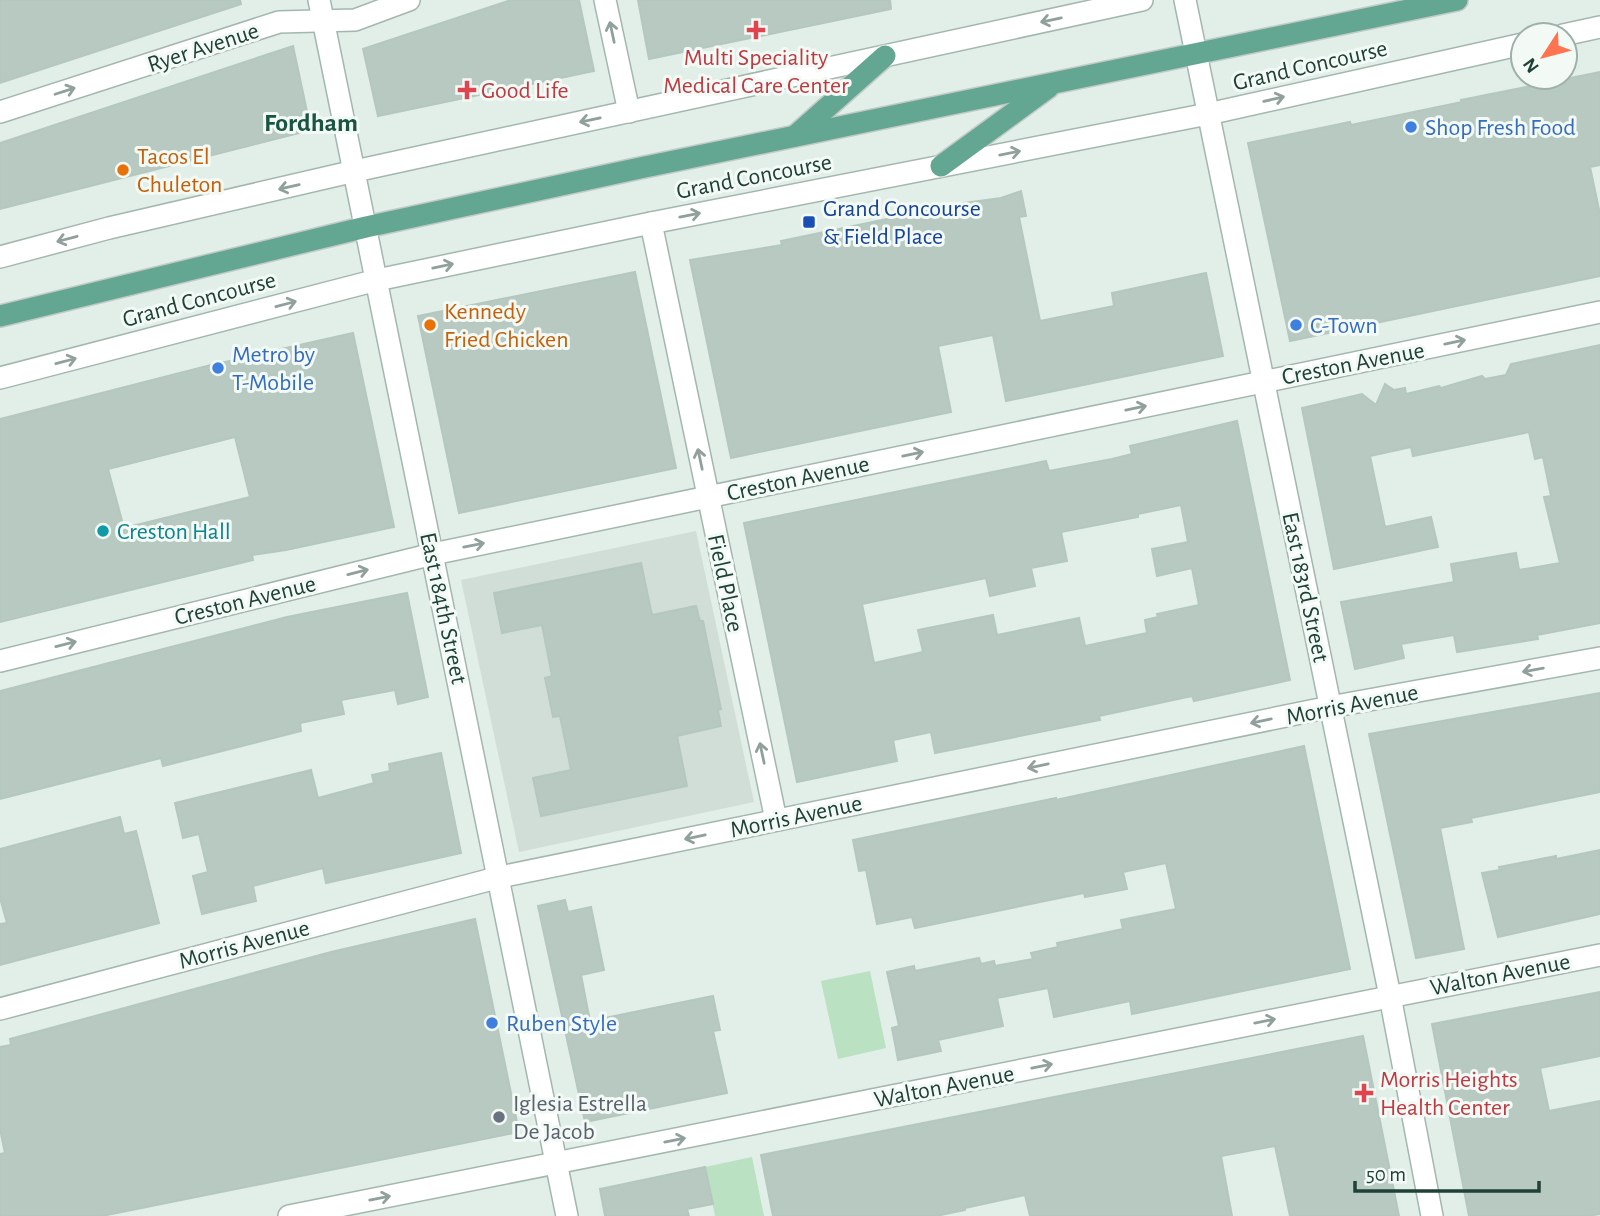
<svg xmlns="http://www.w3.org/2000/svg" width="1600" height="1216" viewBox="0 0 1600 1216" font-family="'Alegreya Sans',sans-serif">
  <rect width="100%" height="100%" fill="#e2eee8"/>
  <!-- built -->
  <polygon fill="#d0ded7" points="696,531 754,802 519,852 461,580"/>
  <!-- green -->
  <g fill="#b9e1c2">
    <polygon points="870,971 886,1048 838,1059 821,981"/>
    <polygon points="752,1157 764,1216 715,1216 705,1167"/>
  </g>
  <!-- building -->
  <g fill="#b7c9c1" stroke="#b4c8bf" stroke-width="2" fill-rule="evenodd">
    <polygon points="0,0 240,0 241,4 0,83"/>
    <polygon points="511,0 579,0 594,71 378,116 363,49"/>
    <polygon points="638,0 890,0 891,9 649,59"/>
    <polygon points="293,46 311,130 0,209 0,143"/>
    <polygon points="1600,72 1600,165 1590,167 1600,214 1600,276 1290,341 1248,143 1350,122 1351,125 1462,102 1461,100"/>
    <polygon points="1021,191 1026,216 1019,217 1040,321 1114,306 1112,293 1206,273 1223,356 1006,401 993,335 938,346 951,412 731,458 690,260 782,245 781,241 964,203 1001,198"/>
    <polygon points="635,272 676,468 459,513 418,316"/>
    <path d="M353,333L394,527L286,550L252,555L253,560L0,622V419L207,366L230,361L231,365L269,356L268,352ZM235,437L250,497L124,528L108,469Z"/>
    <polygon points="1600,345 1600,623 1537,635 1538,639 1457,652 1454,635 1401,644 1404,658 1355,669 1341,602 1454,582 1451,564 1516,553 1519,570 1560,563 1544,497 1551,496 1543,457 1535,459 1529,432 1413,456 1411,447 1370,456 1385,527 1431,517 1438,547 1334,569 1302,408 1362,394 1376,405 1385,384 1394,390 1405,388 1406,394 1439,386 1441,388 1482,376 1485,379 1506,375 1511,364"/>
    <path d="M1237,421L1290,680L1194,701L1192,696L1099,716L1100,720L935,753L931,732L893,740L897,761L797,782L744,523L1046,461L1049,471L1112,459L1132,454L1130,446ZM1181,505L1188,542L1152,549L1157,576L1192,568L1199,605L1157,614L1158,617L1145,620L1147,633L1085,646L1079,618L997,635L993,615L918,630L923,652L874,663L862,604L986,578L990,596L1035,586L1031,568L1067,561L1061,532L1138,517V514Z"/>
    <polygon points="641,563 652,615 696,606 700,621 703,621 721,709 718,710 721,726 677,736 687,786 541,816 533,778 571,770 560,716 553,717 545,678 552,676 542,625 502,633 494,593"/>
    <polygon points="407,593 428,697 398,704 395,690 341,700 344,714 300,723 301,731 163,766 161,758 0,799 0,691 287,617"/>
    <polygon points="1600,693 1600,792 1471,818 1472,822 1440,828 1464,949 1416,958 1369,734"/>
    <polygon points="1304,746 1350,969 1132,1014 1130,1001 1054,1017 1048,988 997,998 1003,1026 938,1040 941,1051 898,1060 892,1028 899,1026 887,972 914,966 915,971 979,958 981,964 994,961 995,966 1033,959 1031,953 1058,947 1057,943 1123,929 1121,920 1176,909 1166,863 1123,872 1127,889 1085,897 1084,893 915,928 912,917 877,924 866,870 859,871 853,840 1056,798 1056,800"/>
    <polygon points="441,753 461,853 326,883 323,868 253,886 256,901 202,914 193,876 208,872 199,834 183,838 175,803 311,770 318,798 374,783 372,775 390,771 389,764"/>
    <polygon points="120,817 124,834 136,831 159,923 0,965 0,924 7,923 0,898 0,849"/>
    <polygon points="1600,850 1600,914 1498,937 1482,873 1500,870 1499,867 1556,856 1556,859"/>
    <polygon points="565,900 568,912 591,907 604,970 581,975 590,1021 713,996 720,1030 713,1031 727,1093 585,1122 538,906"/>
    <polygon points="475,919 519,1132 102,1216 0,1216 0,1154 5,1153 0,1129 0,1047 11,1045 10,1039 331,952"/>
    <polygon points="1600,992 1600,1056 1540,1068 1549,1111 1600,1101 1600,1214 1588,1216 1469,1216 1432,1024"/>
    <polygon points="1363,1036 1399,1216 1290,1216 1275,1146 1221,1156 1232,1216 1030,1216 1025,1195 965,1208 965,1210 936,1216 773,1216 761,1155"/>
    <polygon points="705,1167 713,1204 687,1209 689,1216 605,1216 600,1189"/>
  </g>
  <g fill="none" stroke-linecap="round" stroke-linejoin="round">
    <!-- minor casing -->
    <g stroke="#a4b7af" stroke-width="24">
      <g id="minor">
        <polyline points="319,0 567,1216"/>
        <polyline points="605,0 629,112"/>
        <polyline points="1185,0 1390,996 1432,1216"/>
        <polyline points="0,112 279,22 355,20 409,0"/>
        <polyline points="651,223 776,820"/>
        <polyline points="0,661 433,554 1600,312"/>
        <polyline points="0,1009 500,877 1330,707 1600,658"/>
        <polyline points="289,1216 1600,955"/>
      </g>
    </g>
    <!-- tertiary casing -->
    <g stroke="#a4b7af" stroke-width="24">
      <g id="tertiary">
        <polyline points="1563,35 1600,27"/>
        <polyline points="0,257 109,228 355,171 1142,0"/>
        <polyline points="0,378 377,280 651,223 1208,114 1523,44"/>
      </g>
    </g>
    <!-- primary casing -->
    <g stroke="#c1cac7" stroke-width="24">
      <g id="primary">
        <polyline points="795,136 885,56"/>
        <polyline points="941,166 1049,87"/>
        <polyline points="0,316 366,227 640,168 1457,0"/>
      </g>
    </g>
    <!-- minor -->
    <use href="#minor" stroke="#fff" stroke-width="21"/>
    <!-- tertiary -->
    <use href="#tertiary" stroke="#fff" stroke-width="21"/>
    <!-- primary -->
    <use href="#primary" stroke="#63a793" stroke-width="21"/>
  </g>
  <!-- one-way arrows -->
  <defs><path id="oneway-shaft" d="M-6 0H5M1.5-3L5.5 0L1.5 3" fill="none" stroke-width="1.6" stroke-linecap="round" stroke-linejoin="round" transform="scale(1.75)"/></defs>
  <g stroke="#90a09b">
    <use href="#oneway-shaft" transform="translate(1051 20) rotate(168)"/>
    <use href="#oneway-shaft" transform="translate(612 32) rotate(-102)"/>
    <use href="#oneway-shaft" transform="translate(65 91) rotate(-18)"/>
    <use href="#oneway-shaft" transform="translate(1274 99) rotate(-13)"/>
    <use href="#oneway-shaft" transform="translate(590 120) rotate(168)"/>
    <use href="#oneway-shaft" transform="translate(1010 153) rotate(-11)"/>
    <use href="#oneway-shaft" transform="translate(289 187) rotate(167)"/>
    <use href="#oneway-shaft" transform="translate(690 215) rotate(-11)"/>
    <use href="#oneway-shaft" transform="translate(67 239) rotate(165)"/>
    <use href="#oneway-shaft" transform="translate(443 266) rotate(-12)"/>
    <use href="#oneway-shaft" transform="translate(286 304) rotate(-15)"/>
    <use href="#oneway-shaft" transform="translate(1455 342) rotate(-12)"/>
    <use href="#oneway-shaft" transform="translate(66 361) rotate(-15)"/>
    <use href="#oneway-shaft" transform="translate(1136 408) rotate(-12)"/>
    <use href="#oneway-shaft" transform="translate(913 454) rotate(-12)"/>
    <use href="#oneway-shaft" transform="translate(700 459) rotate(-102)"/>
    <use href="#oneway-shaft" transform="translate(474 545) rotate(-11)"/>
    <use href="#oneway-shaft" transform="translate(358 572) rotate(-14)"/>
    <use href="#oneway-shaft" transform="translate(66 644) rotate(-14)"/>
    <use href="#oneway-shaft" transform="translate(1533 670) rotate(170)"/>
    <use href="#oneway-shaft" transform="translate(1261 721) rotate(168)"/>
    <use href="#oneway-shaft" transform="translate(762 753) rotate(-102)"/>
    <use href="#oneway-shaft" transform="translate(1038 766) rotate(168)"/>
    <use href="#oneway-shaft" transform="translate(695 837) rotate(168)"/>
    <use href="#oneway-shaft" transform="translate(1265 1021) rotate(-11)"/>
    <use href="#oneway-shaft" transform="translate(1042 1066) rotate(-11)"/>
    <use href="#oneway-shaft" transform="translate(675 1140) rotate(-11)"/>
    <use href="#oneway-shaft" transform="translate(380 1198) rotate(-11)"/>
  </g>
  <!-- markers -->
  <g fill="#e0444e" stroke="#f3faf6" stroke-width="2.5">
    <path d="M752.5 19.5h7v7h7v7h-7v7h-7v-7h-7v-7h7z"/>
    <path d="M463.5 79.5h7v7h7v7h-7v7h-7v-7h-7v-7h7z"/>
    <path d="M1360.5 1082.5h7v7h7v7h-7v7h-7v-7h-7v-7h7z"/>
  </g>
  <g fill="#3f7fe0" stroke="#f3faf6" stroke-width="2.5">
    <circle cx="1411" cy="127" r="7"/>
    <circle cx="1296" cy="325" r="7"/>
    <circle cx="218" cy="368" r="7"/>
    <circle cx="492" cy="1023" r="7"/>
  </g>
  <g fill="#e8710a" stroke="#f3faf6" stroke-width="2.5">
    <circle cx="123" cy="170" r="7"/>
    <circle cx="430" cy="325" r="7"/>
  </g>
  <rect fill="#1a4fb4" stroke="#f3faf6" stroke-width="2.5" x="802" y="215" width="14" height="14" rx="3.5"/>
  <circle fill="#0f9aa8" stroke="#f3faf6" stroke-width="2.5" cx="103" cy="531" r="7"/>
  <circle fill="#6b7280" stroke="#f3faf6" stroke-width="2.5" cx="499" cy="1117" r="7"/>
  <g text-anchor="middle" stroke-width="6" stroke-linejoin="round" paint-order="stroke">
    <!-- street labels -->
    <g font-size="24" fill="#204137" stroke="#f3faf6">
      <text transform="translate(203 47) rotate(-18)" y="8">Ryer Avenue</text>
      <text transform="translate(1310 65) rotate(-13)" y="8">Grand Concourse</text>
      <text transform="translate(754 176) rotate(-11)" y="8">Grand Concourse</text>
      <text transform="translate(199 299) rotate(-15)" y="8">Grand Concourse</text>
      <text transform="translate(1353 363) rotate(-11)" y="8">Creston Avenue</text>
      <text transform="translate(798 478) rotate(-12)" y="8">Creston Avenue</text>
      <text transform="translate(726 583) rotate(78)" y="8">Field Place</text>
      <text transform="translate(1306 587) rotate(78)" y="8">East 183rd Street</text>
      <text transform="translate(245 600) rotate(-14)" y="8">Creston Avenue</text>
      <text transform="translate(444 608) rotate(78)" y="8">East 184th Street</text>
      <text transform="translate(1352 704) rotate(-11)" y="8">Morris Avenue</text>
      <text transform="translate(796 816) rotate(-12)" y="8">Morris Avenue</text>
      <text transform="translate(244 944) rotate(-15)" y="8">Morris Avenue</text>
      <text transform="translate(1500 974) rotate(-11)" y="8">Walton Avenue</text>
      <text transform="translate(944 1086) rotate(-11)" y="8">Walton Avenue</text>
    </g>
    <!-- health labels -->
    <g font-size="24" fill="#be3a42" stroke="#f3faf6" text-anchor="start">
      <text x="756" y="65" text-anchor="middle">Multi Speciality<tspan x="756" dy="28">Medical Care Center</tspan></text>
      <text x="481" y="98">Good Life</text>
      <text x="1380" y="1087">Morris Heights<tspan x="1380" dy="28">Health Center</tspan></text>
    </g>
    <!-- shop labels -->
    <g font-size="24" fill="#366cbe" stroke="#f3faf6" text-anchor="start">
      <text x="1425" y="135">Shop Fresh Food</text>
      <text x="1310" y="333">C-Town</text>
      <text x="232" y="362">Metro by<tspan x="232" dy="28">T-Mobile</tspan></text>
      <text x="506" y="1031">Ruben Style</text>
    </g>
    <!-- food labels -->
    <g font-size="24" fill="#c56008" stroke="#f3faf6" text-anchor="start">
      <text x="137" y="164">Tacos El<tspan x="137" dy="28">Chuleton</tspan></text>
      <text x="444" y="319">Kennedy<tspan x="444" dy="28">Fried Chicken</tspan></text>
    </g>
    <!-- transit labels -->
    <g font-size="24" fill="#164399" stroke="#f3faf6" text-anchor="start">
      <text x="823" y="216">Grand Concourse<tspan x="823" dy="28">&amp; Field Place</tspan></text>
    </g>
    <!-- culture labels -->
    <g font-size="24" fill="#0d838f" stroke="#f3faf6" text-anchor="start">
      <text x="117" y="539">Creston Hall</text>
    </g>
    <!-- worship labels -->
    <g font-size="24" fill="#5b616d" stroke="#f3faf6" text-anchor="start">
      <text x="513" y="1111">Iglesia Estrella<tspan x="513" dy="28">De Jacob</tspan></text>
    </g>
    <!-- neighbourhood labels -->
    <g font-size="26" font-weight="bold" fill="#1a5544" stroke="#f3faf6">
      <text x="311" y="131">Fordham</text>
    </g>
  </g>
  <!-- north arrow -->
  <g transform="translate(1544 56) rotate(234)"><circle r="33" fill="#f3faf6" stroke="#9fb0aa" stroke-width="2"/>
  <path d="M0-5L12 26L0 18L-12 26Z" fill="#fe7450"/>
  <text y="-10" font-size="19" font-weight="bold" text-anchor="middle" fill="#204137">N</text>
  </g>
  <!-- scale -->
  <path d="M1355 1181v10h184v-10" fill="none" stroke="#204137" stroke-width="3.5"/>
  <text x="1366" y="1181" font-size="21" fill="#204137" stroke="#f3faf6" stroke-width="5" paint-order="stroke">50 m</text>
</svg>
